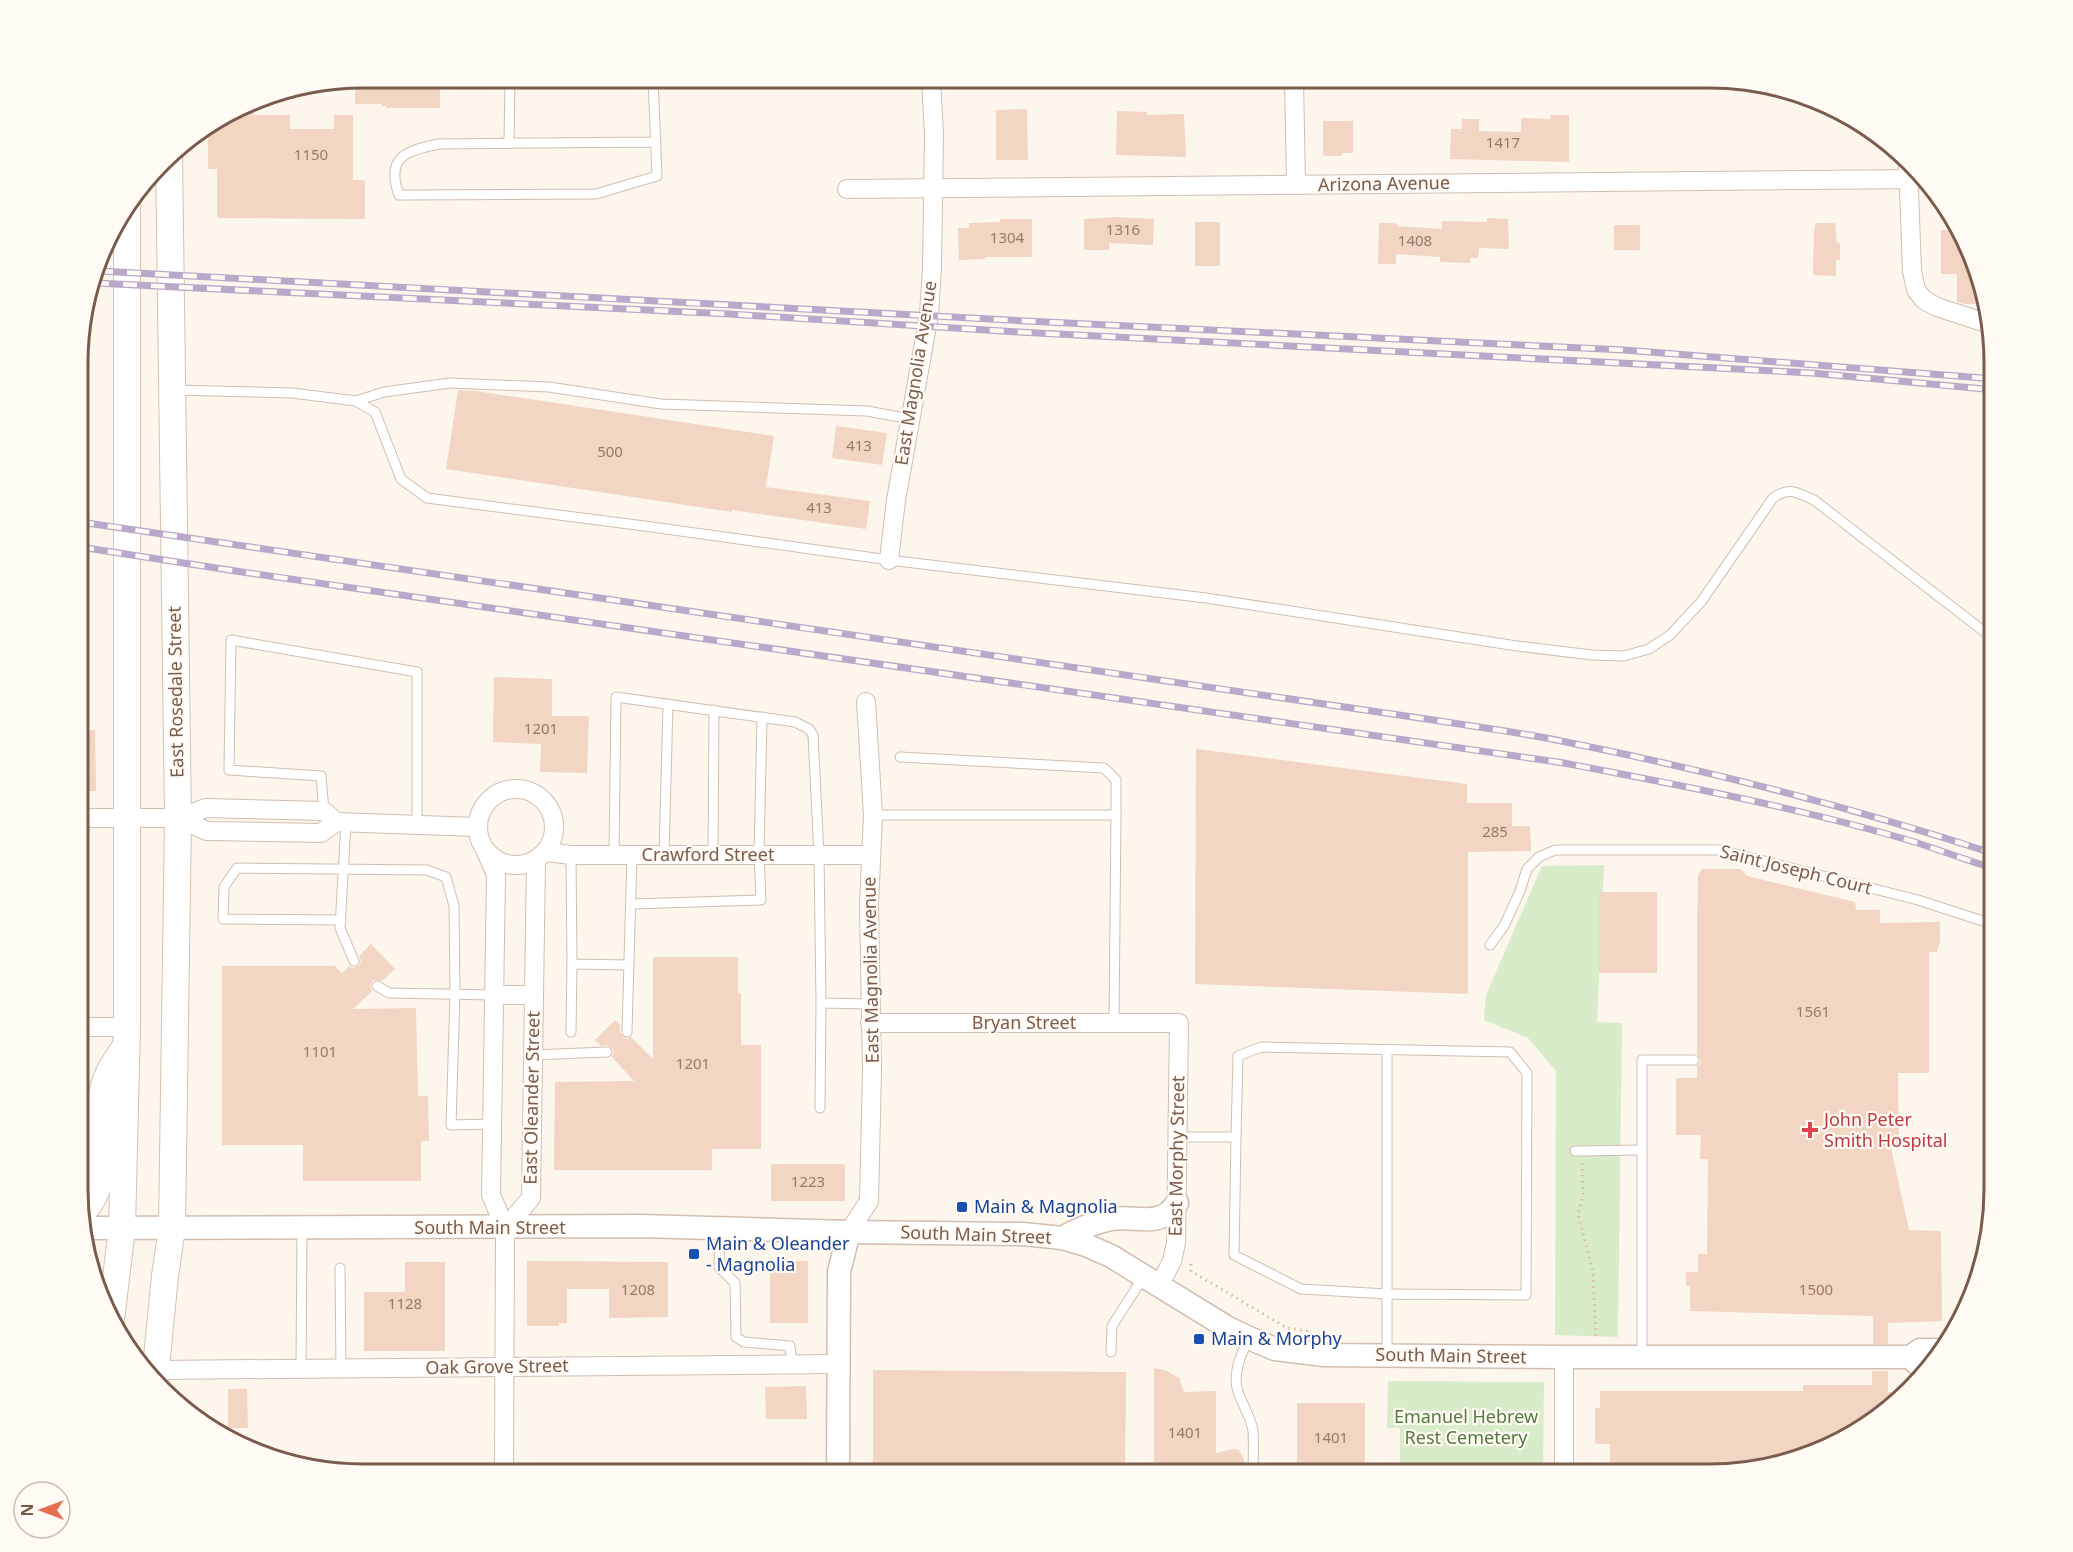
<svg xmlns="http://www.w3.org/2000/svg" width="2073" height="1552" viewBox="0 0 2073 1552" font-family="'Noto Sans',sans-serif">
  <rect width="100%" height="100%" fill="#fdf6ec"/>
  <!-- green -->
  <g fill="#d8ecc9">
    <polygon points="1604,865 1597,1022 1622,1023 1618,1337 1555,1335 1556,1071 1528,1038 1484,1020 1486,995 1542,866"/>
    <polygon points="1388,1381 1544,1382 1543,1474 1400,1474 1400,1428 1387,1428"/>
  </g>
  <!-- building -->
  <g fill="#f3d5c3">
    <polygon points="363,78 440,78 440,108 386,108 386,106 382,106 382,104 355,104 355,79"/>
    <polygon points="254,103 254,115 290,115 290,129 334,129 334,115 353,115 353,180 365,180 365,219 217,218 217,169 208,169 208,130"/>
    <polygon points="1027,109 1028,160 996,160 996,110"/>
    <polygon points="1117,111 1147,112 1147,115 1184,114 1186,157 1116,155"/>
    <polygon points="1550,115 1569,115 1569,162 1450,159 1451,129 1462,129 1462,119 1479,119 1479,131 1521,132 1521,118 1551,119"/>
    <polygon points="1323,121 1353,121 1353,153 1342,153 1342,156 1323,156"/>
    <polygon points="1116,217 1154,219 1153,245 1109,243 1109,250 1084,250 1084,219"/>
    <polygon points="1487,218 1508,219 1509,249 1479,248 1478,258 1470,258 1470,263 1440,262 1440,257 1396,254 1396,264 1378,264 1379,223 1393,223 1397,224 1397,226 1442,229 1442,221 1487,222"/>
    <polygon points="1000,219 1032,219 1032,257 985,257 985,259 959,260 958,228 969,228 969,223 1000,222"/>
    <rect x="1195" y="222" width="25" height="44"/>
    <polygon points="1815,223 1835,223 1837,243 1840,243 1840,260 1836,260 1836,276 1813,275 1814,228 1815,229"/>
    <rect x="1614" y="225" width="26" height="25"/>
    <polygon points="1941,230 1960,230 1965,237 1966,261 1970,261 1971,284 1977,284 1981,304 1964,304 1957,302 1957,274 1941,274"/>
    <polygon points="458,390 476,391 774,436 766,487 870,501 866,529 732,510 732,512 446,469"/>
    <polygon points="836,426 887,433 882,465 832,458"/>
    <polygon points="494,677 552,679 552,716 589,716 587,773 540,772 541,744 493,742"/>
    <polygon points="95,730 96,791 80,791 80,731"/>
    <polygon points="1196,749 1467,784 1467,803 1512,803 1512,826 1530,826 1531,851 1468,852 1468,994 1195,984"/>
    <polygon points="1702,869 1740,869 1747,876 1855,902 1856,910 1880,910 1880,923 1940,922 1940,941 1937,952 1929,952 1929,1073 1898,1073 1899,1147 1891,1148 1909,1230 1941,1231 1942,1321 1888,1323 1888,1344 1873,1344 1873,1316 1690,1311 1690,1286 1686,1286 1686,1272 1698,1272 1698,1254 1707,1254 1708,1159 1700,1159 1701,1135 1676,1135 1676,1078 1697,1078 1697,1066 1701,1061 1697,1054 1697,923 1698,875"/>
    <rect x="1599" y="892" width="58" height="81"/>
    <polygon points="371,944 395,969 382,981 373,980 370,985 372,991 353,1009 416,1008 418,1096 428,1096 429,1141 421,1141 421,1181 303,1181 303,1145 222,1145 222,966 335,966 342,973 349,966 354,968 359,965 361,961 359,956"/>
    <polygon points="653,957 738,957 738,993 741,993 741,1045 761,1045 761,1149 712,1149 712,1170 554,1170 555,1082 634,1081 612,1057 614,1052 612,1048 607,1045 601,1046 595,1040 615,1020 620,1025 620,1032 623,1037 627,1039 631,1037 653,1059"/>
    <rect x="771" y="1164" width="74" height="37"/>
    <polygon points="527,1261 668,1262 668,1317 609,1318 609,1289 567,1289 567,1323 559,1323 559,1326 527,1326"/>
    <rect x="770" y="1261" width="38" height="62"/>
    <polygon points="405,1262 445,1262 445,1351 364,1351 364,1292 405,1292"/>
    <polygon points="1154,1368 1165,1370 1179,1378 1184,1392 1216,1391 1216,1453 1234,1449 1239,1450 1244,1459 1245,1474 1154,1474"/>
    <polygon points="873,1370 1126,1372 1125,1474 873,1474"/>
    <polygon points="1872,1371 1888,1371 1888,1392 1904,1392 1835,1445 1710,1474 1664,1474 1664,1472 1624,1472 1624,1464 1610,1464 1610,1444 1595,1444 1595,1408 1600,1408 1600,1391 1803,1391 1803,1385 1872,1385"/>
    <polygon points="806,1386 807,1419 766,1419 765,1387"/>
    <polygon points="228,1389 247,1389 248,1428 228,1428"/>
    <rect x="1297" y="1403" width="68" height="71"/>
  </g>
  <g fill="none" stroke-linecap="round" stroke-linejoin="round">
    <!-- service casing -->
    <g stroke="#d1beb0" stroke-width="11">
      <g id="service">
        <path d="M653,78L657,176L596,194L399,195C385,157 407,150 439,144L656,142"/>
        <polyline points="510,83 603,83 603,78"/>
        <polyline points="509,143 510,78"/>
        <path d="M174,390L292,393L356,401L375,412L401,479L427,498L652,527L889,560L1206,598L1517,646L1592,655L1624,656L1649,649L1670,635L1701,602L1773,498C1790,486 1797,493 1814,500L1995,640"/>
        <polyline points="356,401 384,392 450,383 549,387 661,404 867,411 911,419"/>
        <polyline points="900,757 1104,768 1116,780 1116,815"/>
        <polyline points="324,811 321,776 229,770 231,640 417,672 417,825"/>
        <polyline points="873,815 1116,815 1114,1023"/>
        <polyline points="346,822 340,928 354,961"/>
        <polyline points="571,855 572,964 629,965"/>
        <polyline points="614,855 616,697 795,722 809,729 813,735 819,855 821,1003 870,1004"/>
        <polyline points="664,855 668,704"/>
        <polyline points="713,855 714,710"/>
        <polyline points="631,904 761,900 759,855 762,717"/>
        <polyline points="341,920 223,919 224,887 237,868 427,870 446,877 454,906 455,994 451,1125 492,1124"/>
        <polyline points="1490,945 1504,926 1520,891 1527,869 1539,857 1555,850 1720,850 1918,900 1995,925"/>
        <polyline points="377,986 389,993 494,995"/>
        <polyline points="571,1032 572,964"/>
        <polyline points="627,1032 632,855"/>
        <polyline points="533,1055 607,1052"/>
        <polyline points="820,1108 821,1003"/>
        <polyline points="1177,1137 1236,1137 1238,1056 1261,1047 1510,1052 1527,1073 1526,1295 1387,1294 1387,1355"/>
        <polyline points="1236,1137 1234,1255 1301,1289 1387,1294 1387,1050"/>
        <polyline points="1575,1151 1642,1150"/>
        <polyline points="720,1228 719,1267 735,1283 736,1337 744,1342 790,1346 792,1365"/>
        <polyline points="340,1268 341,1368"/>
        <path d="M1249,1338C1241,1354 1232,1374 1238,1392C1243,1406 1251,1417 1253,1431C1254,1445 1253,1460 1253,1474"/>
        <polyline points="1111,1352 1112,1326 1144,1276"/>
        <polyline points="1642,1357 1642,1060 1694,1060"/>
        <polyline points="301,1369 302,1228"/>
      </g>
    </g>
    <!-- minor casing -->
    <g stroke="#d1beb0" stroke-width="20">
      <g id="minor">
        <polyline points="1294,78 1296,185"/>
        <polyline points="1908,162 1912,271 1916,290 1924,300 1937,307 1986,323"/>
        <polyline points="847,189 1921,179"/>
        <polyline points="889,560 896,500 929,315 932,268 934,135 931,78"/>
        <circle cx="516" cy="827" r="38"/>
        <polyline points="79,818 178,818 206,808 324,811 336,822"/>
        <polyline points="178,818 207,831 321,833 336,822 477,827"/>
        <polyline points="486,852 496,875 491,1195 505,1228 504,1473"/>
        <polyline points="547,852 571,855 870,855"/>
        <polyline points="494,995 534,995"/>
        <polyline points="870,1023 1179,1023 1176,1243 1172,1261 1159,1286"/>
        <polyline points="79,1027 127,1027"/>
        <polyline points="505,1228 531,1198 536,861"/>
        <polyline points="849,1232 869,1201 872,1071 869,905 873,815 866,702"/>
        <polyline points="156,1370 838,1364"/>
        <polyline points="1564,1474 1564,1357"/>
      </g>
    </g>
    <!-- tertiary casing -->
    <g stroke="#d1beb0" stroke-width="25">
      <g id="tertiary">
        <polyline points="84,1228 640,1226 849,1232 1023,1234 1062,1238 1086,1245 1111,1256 1228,1328 1249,1338 1275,1349 1324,1355 1564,1357 1910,1357 1920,1350 1941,1350"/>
        <path d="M1062,1238C1078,1229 1093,1223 1111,1219C1136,1215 1161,1229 1177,1203"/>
        <polyline points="1910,1357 1922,1368 1930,1368"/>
        <polyline points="838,1474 839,1272 849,1232"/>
      </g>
    </g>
    <!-- secondary casing -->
    <g stroke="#d6c0b0" stroke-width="28">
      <g id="secondary">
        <path d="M80,1214C114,1185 96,1134 102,1095C105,1075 115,1062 126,1046"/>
        <polyline points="111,1320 122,1228 127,1027 127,208"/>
        <polyline points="155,1377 165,1276 172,1228 178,818 169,156"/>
      </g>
    </g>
    <!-- path -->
    <g stroke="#d9b8a5" stroke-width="3" stroke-dasharray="1.5 4.5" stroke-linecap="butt">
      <polyline points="1582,1163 1583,1196 1578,1214 1593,1272 1596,1339"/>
      <polyline points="1191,1264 1191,1271 1287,1328 1308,1331"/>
    </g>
    <!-- service -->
    <use href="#service" stroke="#fff" stroke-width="9"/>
    <!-- minor -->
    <use href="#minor" stroke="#fff" stroke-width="18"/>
    <!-- tertiary -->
    <use href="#tertiary" stroke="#fff" stroke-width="22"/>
    <!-- secondary -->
    <use href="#secondary" stroke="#fff" stroke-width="26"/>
    <!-- rail casing -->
    <g stroke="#b9a8c9" stroke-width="7">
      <g id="rail">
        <polyline points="99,271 1026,321 1624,350 1995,379"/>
        <polyline points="95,283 729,314 1018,332 1812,373 1995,390"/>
        <path d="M80,522L1440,721C1482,728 1525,733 1566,742C1711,771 1854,808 1995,854"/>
        <path d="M80,547L242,572L1564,763C1679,785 1795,807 1908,840C1937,849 1966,860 1995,869"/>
      </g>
    </g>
    <!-- rail -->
    <use href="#rail" stroke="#fffaf3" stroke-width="4.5" stroke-dasharray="14" stroke-linecap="butt"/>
  </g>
  <!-- markers -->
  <path fill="#e0444e" stroke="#fffaf3" stroke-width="2" d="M1807 1121h6v6h6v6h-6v6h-6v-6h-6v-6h6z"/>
  <g fill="#1a4fb4" stroke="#fffaf3" stroke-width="2">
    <rect x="956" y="1201" width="12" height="12" rx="3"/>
    <rect x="688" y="1248" width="12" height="12" rx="3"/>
    <rect x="1193" y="1333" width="12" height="12" rx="3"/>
  </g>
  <g text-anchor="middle" stroke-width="4.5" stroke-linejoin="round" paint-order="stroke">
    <!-- number labels -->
    <g font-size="15" fill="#987a6a">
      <text x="1503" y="148">1417</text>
      <text x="311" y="160">1150</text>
      <text x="1123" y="235">1316</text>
      <text x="1007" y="243">1304</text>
      <text x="1415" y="246">1408</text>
      <text x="859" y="451">413</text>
      <text x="610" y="457">500</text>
      <text x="819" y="513">413</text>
      <text x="541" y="734">1201</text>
      <text x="1495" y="837">285</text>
      <text x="1813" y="1017">1561</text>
      <text x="320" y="1057">1101</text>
      <text x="693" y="1069">1201</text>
      <text x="808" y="1187">1223</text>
      <text x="638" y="1295">1208</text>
      <text x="1816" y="1295">1500</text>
      <text x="405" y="1309">1128</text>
      <text x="1185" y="1438">1401</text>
      <text x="1331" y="1443">1401</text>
    </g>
    <!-- street labels -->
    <g font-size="18" fill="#7a5c4d" stroke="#fffaf3">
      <text transform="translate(1384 184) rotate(-1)" y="6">Arizona Avenue</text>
      <text transform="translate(916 373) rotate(-81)" y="6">East Magnolia Avenue</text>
      <text transform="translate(176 692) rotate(-91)" y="6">East Rosedale Street</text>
      <text x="708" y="861">Crawford Street</text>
      <text transform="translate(1796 870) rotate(14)" y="6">Saint Joseph Court</text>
      <text transform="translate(871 970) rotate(-91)" y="6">East Magnolia Avenue</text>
      <text x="1024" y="1029">Bryan Street</text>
      <text transform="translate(532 1098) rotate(-89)" y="6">East Oleander Street</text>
      <text transform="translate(1177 1156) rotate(-89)" y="6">East Morphy Street</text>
      <text x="490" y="1234">South Main Street</text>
      <text transform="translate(976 1235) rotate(2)" y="6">South Main Street</text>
      <text transform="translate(1451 1356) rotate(1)" y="6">South Main Street</text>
      <text transform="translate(497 1367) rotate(-1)" y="6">Oak Grove Street</text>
    </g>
    <!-- health labels -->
    <g font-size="18" fill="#be3a42" stroke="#fffaf3" text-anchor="start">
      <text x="1824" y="1126">John Peter<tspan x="1824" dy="21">Smith Hospital</tspan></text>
    </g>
    <!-- transit labels -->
    <g font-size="18" fill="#164399" stroke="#fffaf3" text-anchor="start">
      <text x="974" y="1213">Main &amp; Magnolia</text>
      <text x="706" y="1250">Main &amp; Oleander<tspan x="706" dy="21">- Magnolia</tspan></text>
      <text x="1211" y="1345">Main &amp; Morphy</text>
    </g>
    <!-- park labels -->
    <g font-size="18" fill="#537a41" stroke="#fffaf3">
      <text x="1466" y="1423">Emanuel Hebrew<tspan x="1466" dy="21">Rest Cemetery</tspan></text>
    </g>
  </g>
  <!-- crop -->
  <path d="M0 0H2073V1552H0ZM363 88H1709A275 275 0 0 1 1984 363V1189A275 275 0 0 1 1709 1464H363A275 275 0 0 1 88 1189V363A275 275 0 0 1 363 88Z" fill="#fffaf3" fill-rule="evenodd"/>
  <path fill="none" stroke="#7a5c4d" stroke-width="3" d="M363 88H1709A275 275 0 0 1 1984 363V1189A275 275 0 0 1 1709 1464H363A275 275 0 0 1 88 1189V363A275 275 0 0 1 363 88Z"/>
  <!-- north arrow -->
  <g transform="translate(42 1510) rotate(270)"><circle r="28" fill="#fffaf3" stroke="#cabbb1" stroke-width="1.5"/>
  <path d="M0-4.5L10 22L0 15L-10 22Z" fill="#e76f51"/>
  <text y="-9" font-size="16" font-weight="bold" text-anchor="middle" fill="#7a5c4d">N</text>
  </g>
</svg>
